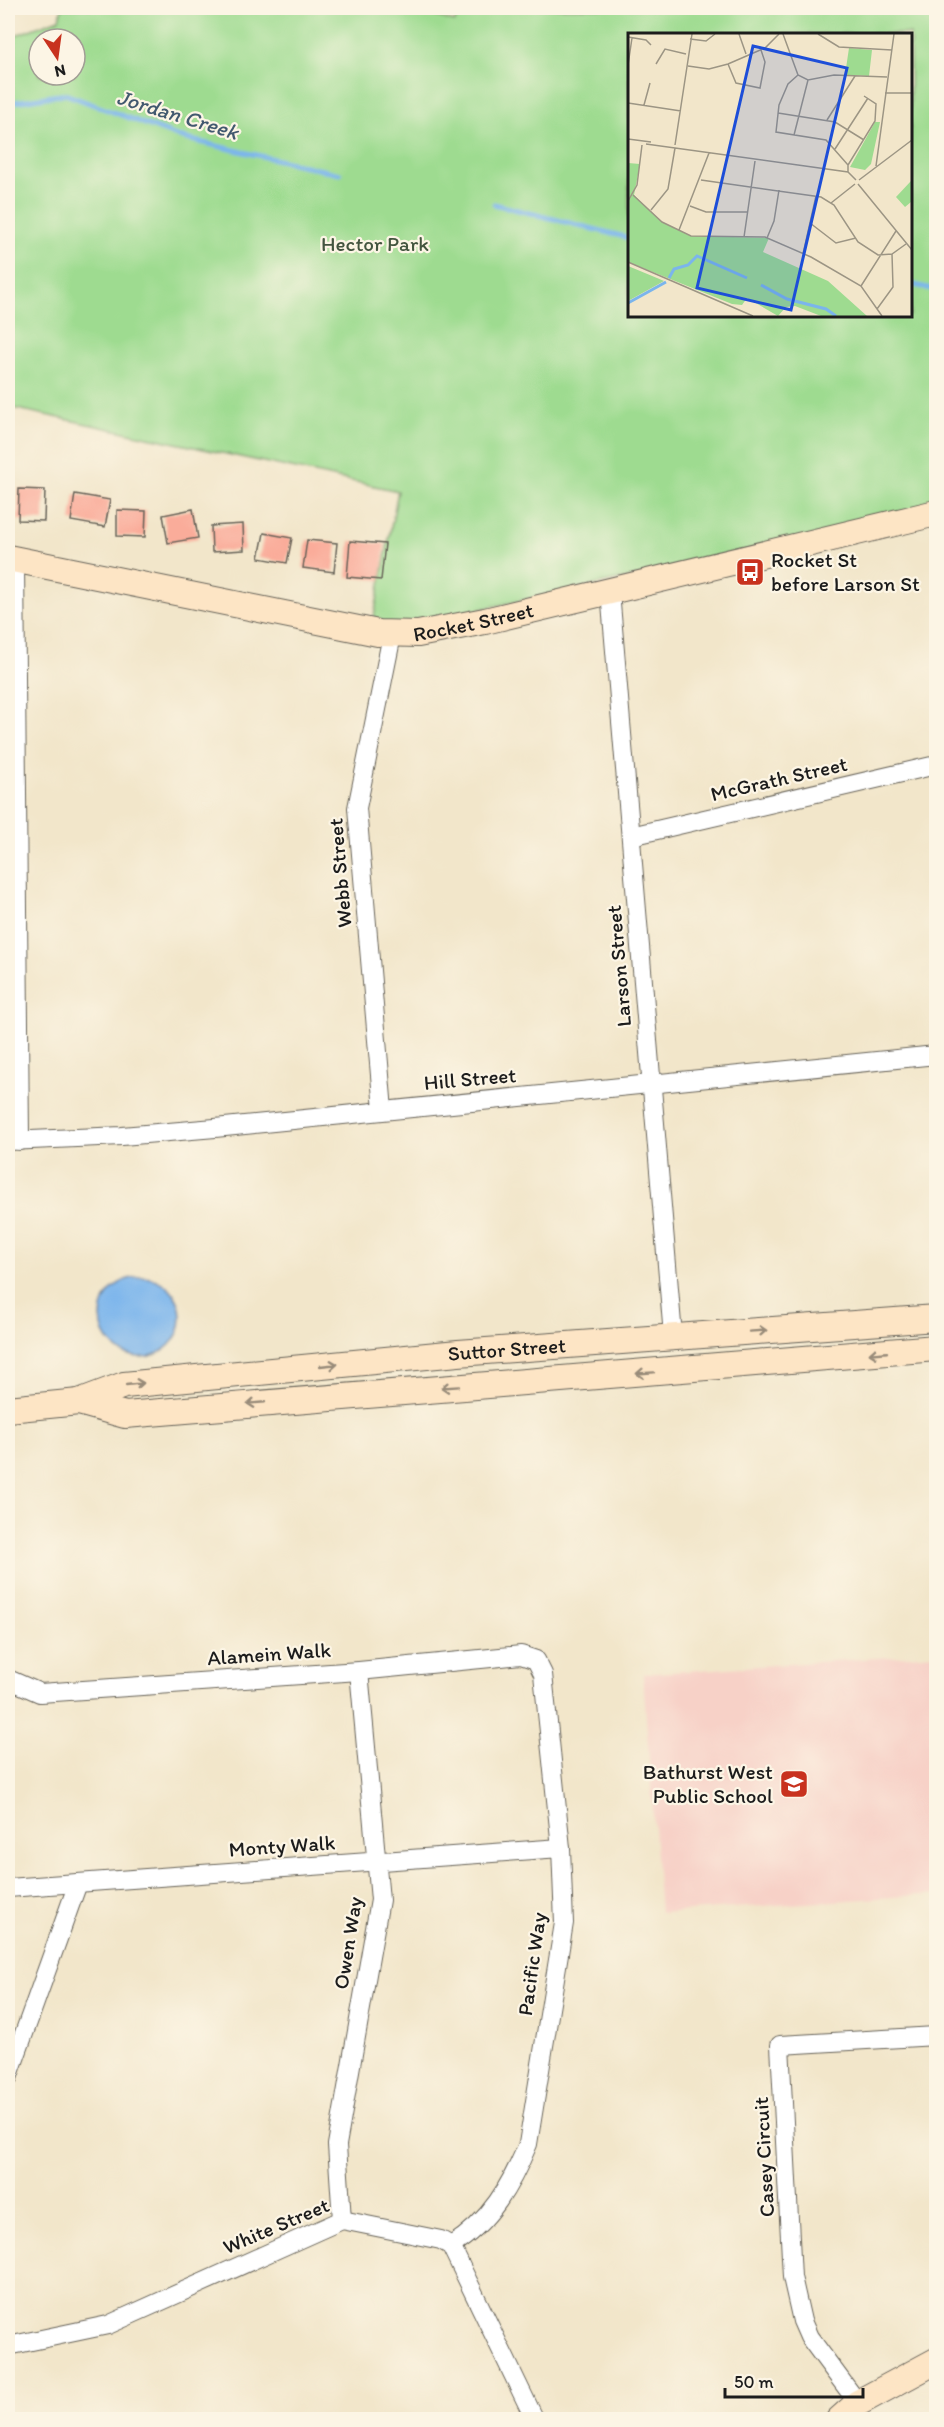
<svg xmlns="http://www.w3.org/2000/svg" width="944" height="2427" viewBox="0 0 944 2427" font-family="Itim,sans-serif">
  <rect width="100%" height="100%" fill="#fcf5e5"/>
  <filter id="ink" filterUnits="userSpaceOnUse"><feTurbulence type="fractalNoise" baseFrequency=".0167" numOctaves="2"/><feDisplacementMap in="SourceGraphic" scale="12" xChannelSelector="R" yChannelSelector="G"/><feConvolveMatrix kernelMatrix="1 2 1 2 8 2 1 2 1" color-interpolation-filters="sRGB"/></filter>
  <filter id="wash" filterUnits="userSpaceOnUse"><feTurbulence type="fractalNoise" baseFrequency=".008" numOctaves="4" result="noise"/><feDisplacementMap in="SourceGraphic" scale="24" xChannelSelector="R" yChannelSelector="G"/><feGaussianBlur stdDeviation="1.35" result="paint"/><feColorMatrix in="noise" values="0 0 0 0 0 0 0 0 0 0 0 0 0 0 0 0 0 1.4 0 .05"/><feComposite in="paint" operator="in"/></filter>
  <g filter="url(#wash)">
    <rect width="100%" height="100%" fill="#f2e6ca"/>
    <!-- built -->
    <polygon fill="#f7d1c7" points="936,1654 936,1894 660,1913 643,1674"/>
    <!-- green -->
    <path fill="#9edb90" stroke="#5d7c56" stroke-width="1.5" fill-rule="evenodd" d="M62,8H410L455,22L460,8H936V513L371,632L398,491L8,407V38L59,19ZM629,34H910V315H629ZM39,39H75V75H39Z"/>
    <!-- water -->
    <circle fill="#7bb5ec" stroke="#4c6884" stroke-width="1.5" cx="141" cy="1317" r="40"/>
    <g fill="none" stroke-linecap="round" stroke-linejoin="round">
      <!-- stream -->
      <g stroke="#7bb5ec" stroke-width="5">
        <polyline points="8,103 65,94 182,138 340,174"/>
        <polyline points="494,204 629,238"/>
        <polyline points="910,284 936,290"/>
      </g>
    </g>
    <g id="blocks">
      <!-- building -->
      <g fill="#faac9a">
        <polygon points="19,489 45,490 44,521 18,520"/>
        <polygon points="75,494 110,500 105,527 71,521"/>
        <polygon points="193,509 198,538 168,543 163,515"/>
        <polygon points="117,510 146,511 145,537 117,536"/>
        <polygon points="243,524 244,550 212,552 211,526"/>
        <polygon points="264,533 292,538 287,563 259,558"/>
        <polygon points="307,540 337,543 334,572 303,568"/>
        <polygon points="350,541 385,544 381,580 347,577"/>
      </g>
    </g>
  </g>
  <g filter="url(#ink)">
    <use href="#blocks" fill-opacity="0" stroke="#676359" stroke-width="1.5"/>
    <g fill="none" stroke-linecap="round" stroke-linejoin="round">
      <!-- street casing -->
      <g stroke="#676359" stroke-width="20">
        <g id="street">
          <polyline points="15,560 20,1141"/>
          <polyline points="610,592 673,1336"/>
          <polyline points="631,836 936,765"/>
          <polyline points="383,1110 357,808 392,635"/>
          <polyline points="8,1141 122,1136 215,1128 936,1055"/>
          <path d="M8,1679L40,1693L359,1671L521,1655L536,1660L543,1674L561,1848L564,1923L528,2144C511,2185 490,2222 451,2246"/>
          <polyline points="8,1888 561,1848"/>
          <polyline points="8,2078 78,1883"/>
          <polyline points="342,2220 337,2145 380,1900 359,1671"/>
          <polyline points="8,2346 108,2325 342,2220 441,2240 451,2246 535,2420"/>
          <polyline points="858,2403 809,2337 802,2321 792,2277 780,2045 936,2036"/>
        </g>
      </g>
      <!-- secondary casing -->
      <g stroke="#676359" stroke-width="28">
        <g id="secondary">
          <path id="s1" d="M8,558L378,633L418,634L485,621L936,513"/>
          <polyline points="79,1402 125,1415 936,1348"/>
          <path id="s2" d="M8,1409L79,1402L124,1385L458,1353L936,1318"/>
          <polyline points="839,2420 858,2403 936,2361"/>
        </g>
      </g>
      <!-- street -->
      <use href="#street" stroke="#fff" stroke-width="18"/>
      <!-- secondary -->
      <use href="#secondary" stroke="#fde5c5" stroke-width="26"/>
    </g>
    <!-- one-way arrows -->
    <defs><path id="oneway-shaft" d="M-6 0H5M1.5-3L5.5 0L1.5 3" fill="none" stroke-width="1.6" stroke-linecap="round" stroke-linejoin="round" transform="scale(1.5)"/></defs>
    <g stroke="#988b79">
      <use href="#oneway-shaft" transform="translate(758 1331) rotate(-4)"/>
      <use href="#oneway-shaft" transform="translate(878 1353) rotate(175)"/>
      <use href="#oneway-shaft" transform="translate(329 1365) rotate(-6)"/>
      <use href="#oneway-shaft" transform="translate(645 1373) rotate(176)"/>
      <use href="#oneway-shaft" transform="translate(135 1384) rotate(-6)"/>
      <use href="#oneway-shaft" transform="translate(450 1387) rotate(176)"/>
      <use href="#oneway-shaft" transform="translate(256 1403) rotate(175)"/>
    </g>
  </g>
  <!-- icons -->
  <defs>
    <g id="bus-square" transform="scale(1.5)"><rect x="-9" y="-9" width="18" height="18" rx="4" fill="#c8321e" stroke="#fcf5e5"/><path d="M-5-6H5V4H4V6H2V4H-2V6H-4V4H-5ZM-3.5-4V0h7V-4ZM-3.5 1.2v1.5H-2V1.2ZM2 1.2v1.5H3.5V1.2Z" fill="#fff"/></g>
    <g id="school-square" transform="scale(1.5)"><rect x="-9" y="-9" width="18" height="18" rx="4" fill="#c8321e" stroke="#fcf5e5"/><path d="M0-5L7-2L0 1L-7-2ZM-4 1L0 2.5L4 1V4Q0 6-4 4Z" fill="#fff"/></g>
  </defs>
  <g fill-rule="evenodd">
    <use href="#bus-square" x="750" y="572"/>
    <use href="#school-square" x="794" y="1784"/>
  </g>
  <g text-anchor="middle" stroke-width="4.5" stroke-linejoin="round" paint-order="stroke">
    <!-- park labels -->
    <g font-size="21" fill="#43553f" stroke="#fcf5e5">
      <text x="375" y="251">Hector Park</text>
    </g>
    <!-- poi labels -->
    <g font-size="21" fill="#1c1c1c" stroke="#fcf5e5" text-anchor="start">
      <text x="771" y="567">Rocket St<tspan x="771" dy="24">before Larson St</tspan></text>
      <text x="773" y="1779" text-anchor="end">Bathurst West<tspan x="773" dy="24">Public School</tspan></text>
    </g>
    <!-- street labels -->
    <g font-size="21" fill="#1c1c1c" stroke="#fcf5e5">
      <text dy="7" stroke="none"><textPath href="#s1" startOffset="474">Rocket Street</textPath></text>
      <text transform="translate(779 779) rotate(-13)" y="7">McGrath Street</text>
      <text transform="translate(340 873) rotate(-95)" y="7">Webb Street</text>
      <text transform="translate(619 966) rotate(-95)" y="7">Larson Street</text>
      <text transform="translate(470 1079) rotate(-5)" y="7">Hill Street</text>
      <text dy="7" stroke="none"><textPath href="#s2" startOffset="504">Suttor Street</textPath></text>
      <text transform="translate(269 1654) rotate(-4)" y="7">Alamein Walk</text>
      <text transform="translate(282 1846) rotate(-4)" y="7">Monty Walk</text>
      <text transform="translate(348 1943) rotate(-81)" y="7">Owen Way</text>
      <text transform="translate(532 1964) rotate(-82)" y="7">Pacific Way</text>
      <text transform="translate(764 2157) rotate(-93)" y="7">Casey Circuit</text>
      <text transform="translate(276 2226) rotate(-23)" y="7">White Street</text>
    </g>
    <!-- water labels -->
    <g font-size="22" font-style="italic" fill="#42596f" stroke="#fcf5e5">
      <text transform="translate(178 114) rotate(17)" y="8">Jordan Creek</text>
    </g>
  </g>
  <!-- overview -->
  <g transform="translate(628 33)">
    <rect width="284" height="284" fill="#f2e6ca"/>
    <path d="M221,15L244,17L241,43L217,42ZM247,89H252L243,131L237,137L222,134ZM0,130L12,131L6,162L34,189L63,203L141,205L135,219L200,248L239,283H193L167,273L158,274L150,283L119,265L114,272L104,271L0,229ZM283,148V169L277,174L268,164ZM0,233L29,245L36,248L0,268Z" fill="#9edb90"/>
    <path fill="none" stroke="#7bb5ec" stroke-width="3" d="M41,245L46,236L60,232L69,223L119,245M133,252L159,266L198,276L208,283M0,270L38,249"/>
    <path fill="none" stroke="#9c9584" stroke-width="1.5" d="M111,1L118,21M155,1L170,42L180,47L206,42L259,44M190,1L211,14L264,17M0,4L18,7L23,12M62,6L78,8L87,1M28,31L37,16L58,21M100,31L108,50L132,55L137,29L133,17M0,32L4,5M60,33L81,36L100,31L137,15L151,1M170,42L160,51L151,72L148,99L198,107L220,132M257,60H284M0,70L53,78M16,72L22,50M150,80L207,89L236,107M199,87L227,43M166,102L180,47M0,106L23,109M18,111L220,139L228,147M47,112L64,1M207,116L240,65M248,133L266,1M220,139V132L247,88L248,71L236,63M73,147L193,164L206,172L230,209L250,222L264,221L278,211M231,147L284,107M230,151L284,217M5,162L34,189L63,203L137,204L183,224L233,253L254,283M0,168L9,152L14,112M203,170L227,151M62,173L78,179H120M23,177L40,156L47,115M182,190L208,210L228,205M51,197L81,120M116,204L127,128M139,205L146,188L151,157M175,221L188,163M0,229L125,283M233,253L268,198M249,276L265,254L264,221"/>
    <path fill="#1d4ed8" fill-opacity="0.15" stroke="#1d4ed8" stroke-width="3" d="M125,13L219,35L163,277L69,255Z"/>
    <rect width="284" height="284" fill="none" stroke="#1c1c1c" stroke-width="3"/>
  </g>
  <!-- margin -->
  <rect width="944" height="2427" fill="none" stroke="#fcf5e5" stroke-width="30"/>
  <!-- north arrow -->
  <g transform="translate(57 57) rotate(167)"><circle r="28" fill="#fcf5e5" stroke="#a29e95" stroke-width="1.5"/>
  <path d="M0-4.5L10 22L0 15L-10 22Z" fill="#c8321e"/>
  <text y="-9" font-size="16" font-weight="bold" text-anchor="middle" fill="#1c1c1c">N</text>
  </g>
  <!-- scale -->
  <path d="M725 2388v9h138v-9" fill="none" stroke="#1c1c1c" stroke-width="3"/>
  <text x="734" y="2388" font-size="18" fill="#1c1c1c" stroke="#fcf5e5" stroke-width="4.5" paint-order="stroke">50 m</text>
</svg>
